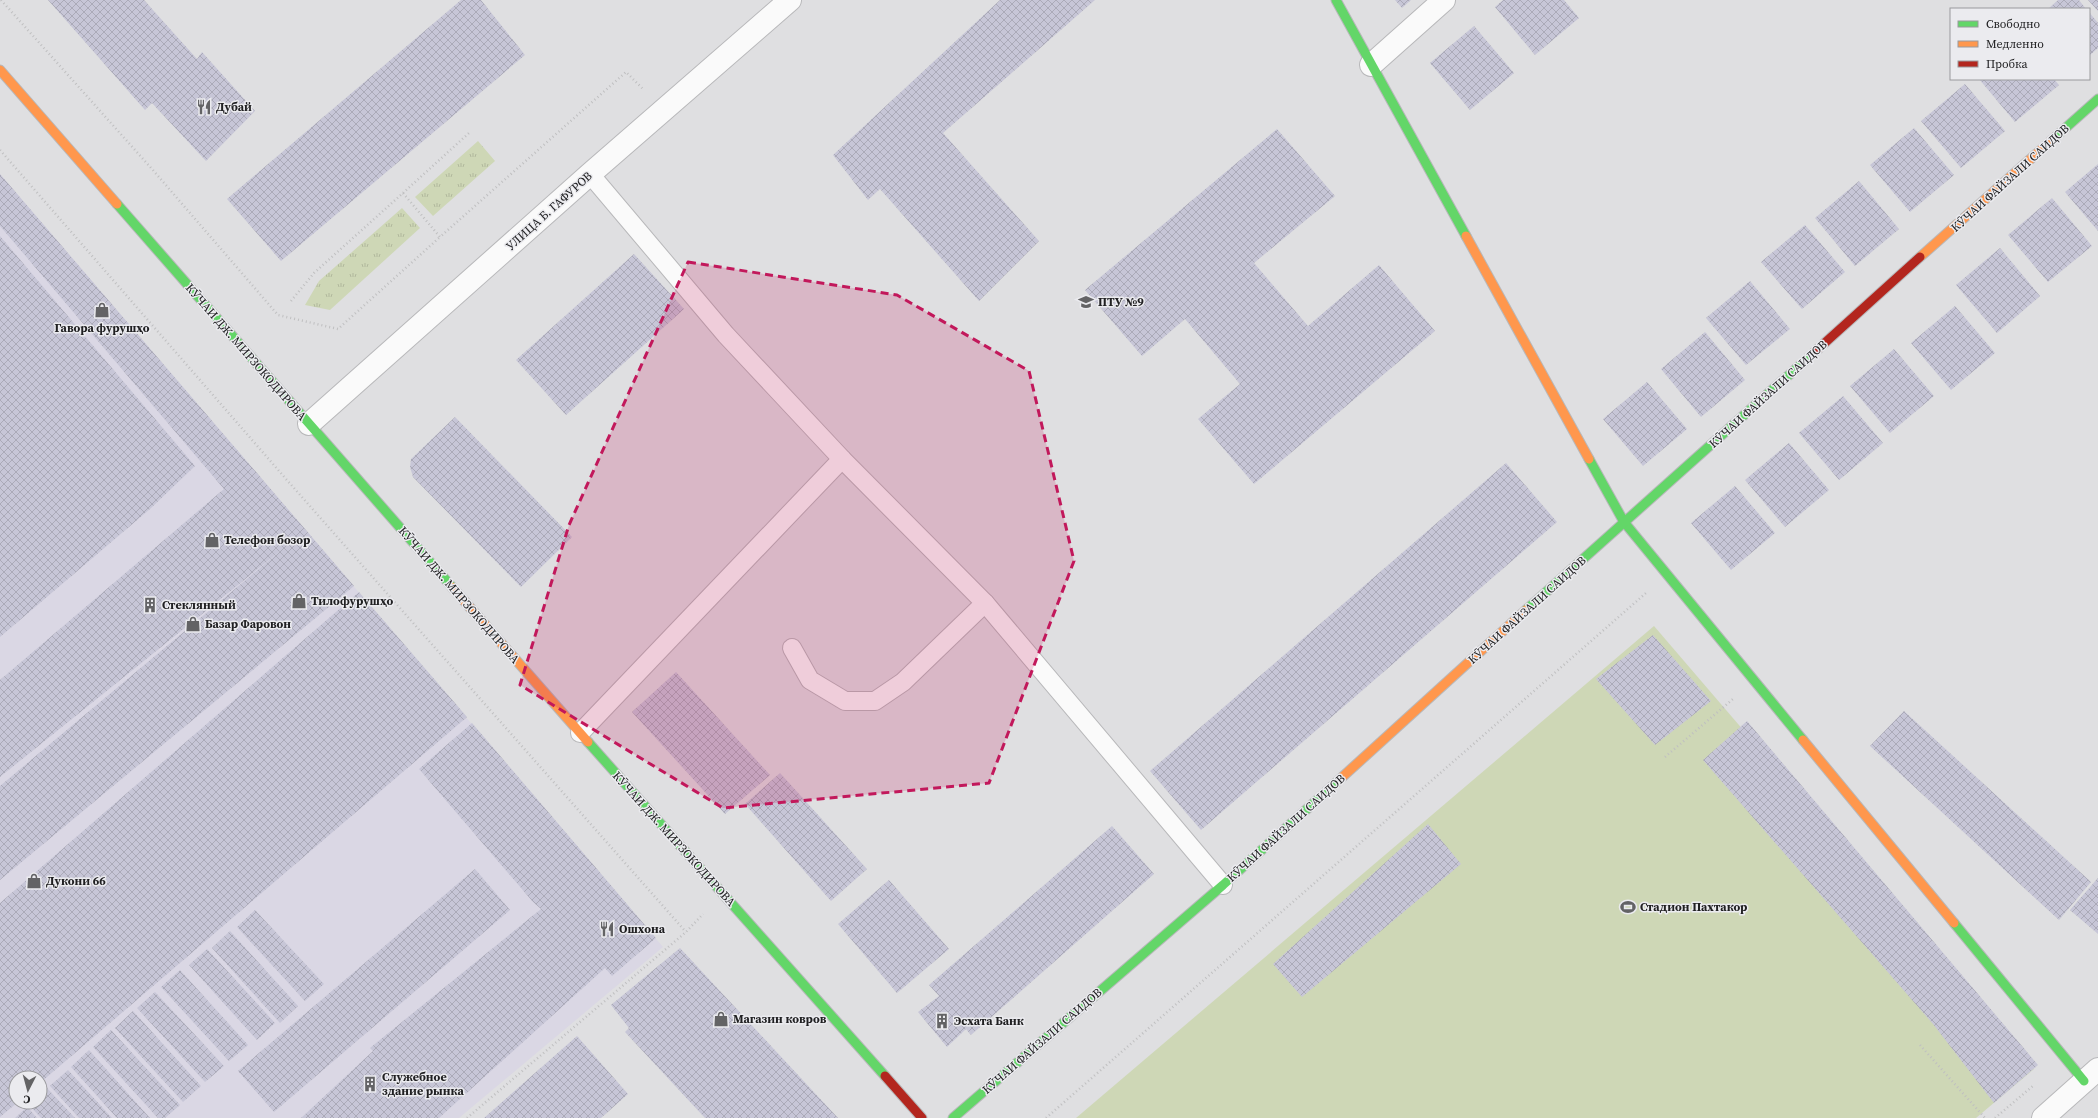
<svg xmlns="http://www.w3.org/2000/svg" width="2098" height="1118" viewBox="0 0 2098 1118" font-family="'Source Serif 4',serif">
  <defs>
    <pattern id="grass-tufts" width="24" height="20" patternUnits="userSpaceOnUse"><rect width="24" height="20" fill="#ced7b6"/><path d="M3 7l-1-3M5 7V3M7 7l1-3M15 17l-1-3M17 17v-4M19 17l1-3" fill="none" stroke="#b1b89c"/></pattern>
    <pattern id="building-cross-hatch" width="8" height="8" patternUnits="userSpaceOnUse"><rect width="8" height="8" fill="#c7c6d7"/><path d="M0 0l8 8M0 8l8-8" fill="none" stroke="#abaab8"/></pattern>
  </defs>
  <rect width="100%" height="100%" fill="#dfdfe1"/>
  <!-- commercial -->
  <path fill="#dad7e4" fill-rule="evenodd" d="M0,174L663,947L459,1118H0ZM16,1078H40V1102H16Z"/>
  <!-- grass -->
  <g fill="url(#grass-tufts)">
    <polygon points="478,141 495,161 433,216 415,197"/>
    <polygon points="402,208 420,228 330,310 305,305 319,281"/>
  </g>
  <!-- pitch -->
  <polygon fill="#ced7b6" points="1654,626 2034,1069 1976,1118 1076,1118"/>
  <!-- building -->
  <g fill="url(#building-cross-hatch)">
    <polygon points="48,0 144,0 197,59 202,52 255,111 206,161 152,103 145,110"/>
    <polygon points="461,0 481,0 525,55 281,261 227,199"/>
    <polygon points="1000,0 1095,0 943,133 1039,241 979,301 880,189 868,200 833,155"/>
    <polygon points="1395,0 1411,0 1402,8"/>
    <polygon points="1503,0 1564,0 1579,18 1535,55 1495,7"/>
    <polygon points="2058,0 2079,0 2086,9 2048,9"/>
    <polygon points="2088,0 2098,0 2098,11"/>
    <polygon points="2089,12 2098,23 2098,48 2089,56"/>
    <polygon points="1474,26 1514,73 1470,110 1430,63"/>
    <polygon points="1979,79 2054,79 2059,85 2015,122"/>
    <polygon points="1965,84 2005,131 1961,168 1921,121"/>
    <polygon points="1914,128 1954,175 1910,212 1870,165"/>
    <polygon points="1277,129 1335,196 1254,263 1308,326 1379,265 1435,331 1254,484 1198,419 1240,384 1185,319 1142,356 1085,290"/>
    <polygon points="2098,164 2098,231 2065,192"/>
    <polygon points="0,174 354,586 0,880 0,786 285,547 0,777 0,680 224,489 0,226"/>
    <polygon points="1859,181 1899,229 1855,266 1815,218"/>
    <polygon points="2052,198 2092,246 2048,282 2008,235"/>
    <polygon points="1805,225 1845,272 1802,309 1761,262"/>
    <polygon points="0,236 195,466 150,509 0,637"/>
    <polygon points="2000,248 2040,296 1997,333 1956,285"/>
    <polygon points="634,254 684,309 566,415 516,360"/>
    <polygon points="1750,281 1790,329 1746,365 1706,318"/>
    <polygon points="1955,306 1995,353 1951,390 1911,343"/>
    <polygon points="1705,332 1745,380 1701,417 1661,369"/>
    <polygon points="1894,349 1934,396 1890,433 1850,386"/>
    <polygon points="1647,382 1687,429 1643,466 1603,419"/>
    <polygon points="1843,396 1883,443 1839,480 1799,433"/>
    <polygon points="455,417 572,537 521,587 413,477 410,467 411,459"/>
    <polygon points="1789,443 1829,490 1785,527 1745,480"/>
    <polygon points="1506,463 1557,522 1201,830 1150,771"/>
    <polygon points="1735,486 1775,533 1731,570 1691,523"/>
    <polygon points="359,592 467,717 40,1083 40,1078 16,1078 16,1102 18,1102 0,1117 0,903"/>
    <polygon points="1653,635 1711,701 1655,745 1596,679"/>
    <polygon points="676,672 770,775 725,814 632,712"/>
    <polygon points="1904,711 2091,882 2059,920 1870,746"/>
    <polygon points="1747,721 2038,1065 1994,1103 1933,1024 1703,760"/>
    <polygon points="472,723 656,938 612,976 605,968 439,1118 301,1118 373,1051 370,1048 541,909 533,902 419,769"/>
    <polygon points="780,773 867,869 831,901 745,804"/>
    <polygon points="1428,824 1461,864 1302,997 1273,964"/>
    <polygon points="1112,826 1154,874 971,1035 966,1029 947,1047 918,1012 939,996 929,985"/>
    <polygon points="475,869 510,910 274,1112 238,1071"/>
    <polygon points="2098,878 2098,934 2070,910"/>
    <polygon points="889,880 949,949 897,993 838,924"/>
    <polygon points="255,910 324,984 305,1001 237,927"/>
    <polygon points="230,931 298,1006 280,1023 212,948"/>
    <polygon points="680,948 838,1118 705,1118 625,1032 629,1028 611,1005"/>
    <polygon points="207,949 275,1023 257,1040 189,965"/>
    <polygon points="180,970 248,1045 229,1061 161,987"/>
    <polygon points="155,992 224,1066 205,1082 137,1008"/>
    <polygon points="133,1011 201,1086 183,1102 115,1028"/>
    <polygon points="111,1030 180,1105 165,1118 158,1118 93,1047"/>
    <polygon points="577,1036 628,1094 601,1118 484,1118"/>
    <polygon points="89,1050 150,1118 117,1118 71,1067"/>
    <polygon points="68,1070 112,1118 79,1118 50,1086"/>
    <polygon points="47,1088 75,1118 41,1118 29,1105 32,1102 40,1102 40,1095"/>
    <polygon points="27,1107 37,1118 15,1118"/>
  </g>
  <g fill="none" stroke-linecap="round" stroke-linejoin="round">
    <!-- lane casing -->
    <g stroke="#b8b8ba" stroke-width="20">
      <g id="lane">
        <polyline points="842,459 985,603 1223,885"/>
        <polyline points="792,648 810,680 845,701 875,701 903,682 985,603"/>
        <polyline points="580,733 842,459 726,335 590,174"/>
      </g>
    </g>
    <!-- street casing -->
    <g stroke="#b8b8ba" stroke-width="24">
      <g id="street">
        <polyline points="1371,65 1444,0"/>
        <polyline points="309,424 590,174 790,0"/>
        <polyline points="2043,1118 2098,1069"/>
      </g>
    </g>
    <!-- fast casing -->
    <g stroke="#b8b8ba" stroke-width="11">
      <g id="fast">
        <polyline points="1336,0 1466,236"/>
        <polyline points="2052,140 2098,99"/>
        <polyline points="117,204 452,587"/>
        <polyline points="1589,459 1624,522 1803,740"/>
        <polyline points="1526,610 1818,349"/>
        <polyline points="588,742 885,1076"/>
        <polyline points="1954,923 2084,1081"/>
        <polyline points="953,1118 1223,885 1339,780"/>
      </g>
    </g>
    <!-- slow casing -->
    <g stroke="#b8b8ba" stroke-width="11">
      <g id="slow">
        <polyline points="0,70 117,204"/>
        <polyline points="1466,236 1589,459"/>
        <polyline points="1920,257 2052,140"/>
        <polyline points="452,587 588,742"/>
        <polyline points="1803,740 1954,923"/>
        <polyline points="1339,780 1526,610"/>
      </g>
    </g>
    <!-- jam casing -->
    <g stroke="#b8b8ba" stroke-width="11">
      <g id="jam">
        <polyline points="1818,349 1920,257"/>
        <polyline points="885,1076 922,1118"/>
      </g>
    </g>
    <!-- path -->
    <g stroke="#bfbfc0" stroke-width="2.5" stroke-dasharray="1 3" stroke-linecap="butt">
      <polyline points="1,0 152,169 278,315 338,329 440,237"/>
      <polyline points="0,150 286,479 686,932"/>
      <polyline points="403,193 469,133"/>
      <polyline points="291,301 314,273 403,193 440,237 626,72 644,90"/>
      <polyline points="1665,757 1733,699"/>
      <polyline points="1920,1045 1985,1118"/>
      <polyline points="467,1118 686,932 703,914"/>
      <polyline points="1046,1118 1646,593"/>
      <polyline points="1995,1118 2034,1085"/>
    </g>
    <!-- lane -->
    <use href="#lane" stroke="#fafafa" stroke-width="18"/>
    <!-- street -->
    <use href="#street" stroke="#fafafa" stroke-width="22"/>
    <!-- fast -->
    <use href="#fast" stroke="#63d668" stroke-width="9"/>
    <!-- slow -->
    <use href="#slow" stroke="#ff974d" stroke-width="9"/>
    <!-- jam -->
    <use href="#jam" stroke="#b3261e" stroke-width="9"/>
  </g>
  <!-- marked area -->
  <path fill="#c2185b" fill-opacity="0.2" stroke="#c2185b" stroke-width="3" stroke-dasharray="8 5" stroke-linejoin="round" d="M688,262L897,295L1029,371L1074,561L989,783L723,808L520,685L569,525Z"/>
  <!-- icons -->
  <defs>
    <g id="restaurant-bare" transform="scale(1.2)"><path d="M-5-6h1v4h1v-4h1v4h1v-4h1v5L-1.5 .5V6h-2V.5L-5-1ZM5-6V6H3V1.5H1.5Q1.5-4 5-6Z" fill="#636365" stroke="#ebebef" stroke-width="2.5" paint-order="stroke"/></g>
    <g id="university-bare" transform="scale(1.2)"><path d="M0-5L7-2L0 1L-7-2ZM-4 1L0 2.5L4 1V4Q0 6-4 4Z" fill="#636365" stroke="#ebebef" stroke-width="2.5" paint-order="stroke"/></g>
    <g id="shop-bare" transform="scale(1.2)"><path d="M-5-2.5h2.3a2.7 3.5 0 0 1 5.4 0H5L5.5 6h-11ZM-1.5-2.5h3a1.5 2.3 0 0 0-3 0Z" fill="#636365" stroke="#ebebef" stroke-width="2.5" paint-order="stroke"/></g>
    <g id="building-bare" transform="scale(1.2)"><path d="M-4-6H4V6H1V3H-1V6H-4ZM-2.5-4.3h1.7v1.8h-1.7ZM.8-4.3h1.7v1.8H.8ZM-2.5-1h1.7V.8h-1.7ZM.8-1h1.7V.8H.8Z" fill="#636365" stroke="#ebebef" stroke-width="2.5" paint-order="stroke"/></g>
    <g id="stadium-bare" transform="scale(1.2)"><path d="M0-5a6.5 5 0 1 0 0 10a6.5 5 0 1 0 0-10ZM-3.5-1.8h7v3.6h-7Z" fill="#636365" stroke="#ebebef" stroke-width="2.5" paint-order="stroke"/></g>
  </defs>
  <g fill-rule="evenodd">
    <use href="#restaurant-bare" x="204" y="107"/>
    <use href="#university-bare" x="1086" y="302"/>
    <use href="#shop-bare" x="102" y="310"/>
    <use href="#shop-bare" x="212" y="540"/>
    <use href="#shop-bare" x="299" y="601"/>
    <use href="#building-bare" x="150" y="605"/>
    <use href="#shop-bare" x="193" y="624"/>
    <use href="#shop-bare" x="34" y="881"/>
    <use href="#stadium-bare" x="1628" y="907"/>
    <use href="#restaurant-bare" x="607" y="929"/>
    <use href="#shop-bare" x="721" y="1019"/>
    <use href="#building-bare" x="942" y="1021"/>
    <use href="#building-bare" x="370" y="1084"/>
  </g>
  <g text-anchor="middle" stroke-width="3" stroke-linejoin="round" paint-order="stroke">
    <!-- poi labels -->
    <g font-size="12" font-weight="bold" fill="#202022" stroke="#ebebef" text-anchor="start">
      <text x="216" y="111">Дубай</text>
      <text x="1098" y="306">ПТУ №9</text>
      <text x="102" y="332" text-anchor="middle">Гавора фурушҳо</text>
      <text x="224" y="544">Телефон бозор</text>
      <text x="311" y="605">Тилофурушҳо</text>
      <text x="162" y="609">Стеклянный</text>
      <text x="205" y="628">Базар Фаровон</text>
      <text x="46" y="885">Дукони 66</text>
      <text x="1640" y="911">Стадион Пахтакор</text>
      <text x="619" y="933">Ошхона</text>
      <text x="733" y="1023">Магазин ковров</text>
      <text x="954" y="1025">Эсхата Банк</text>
      <text x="382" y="1081">Служебное<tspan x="382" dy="14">здание рынка</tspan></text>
    </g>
    <!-- street labels -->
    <g font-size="12" fill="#202022" stroke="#ebebef">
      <text transform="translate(2010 178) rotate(-42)" y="4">КӮЧАИ ФАЙЗАЛИ САИДОВ</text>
      <text transform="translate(549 211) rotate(-42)" y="4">УЛИЦА Б. ГАФУРОВ</text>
      <text transform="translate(246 352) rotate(49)" y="4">КӮЧАИ ДЖ. МИРЗОКОДИРОВА</text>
      <text transform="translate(1768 394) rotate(-42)" y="4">КӮЧАИ ФАЙЗАЛИ САИДОВ</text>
      <text transform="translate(459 595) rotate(49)" y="4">КӮЧАИ ДЖ. МИРЗОКОДИРОВА</text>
      <text transform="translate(1527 610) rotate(-42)" y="4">КӮЧАИ ФАЙЗАЛИ САИДОВ</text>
      <text transform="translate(1286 828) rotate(-42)" y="4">КӮЧАИ ФАЙЗАЛИ САИДОВ</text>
      <text transform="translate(674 839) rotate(48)" y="4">КӮЧАИ ДЖ. МИРЗОКОДИРОВА</text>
      <text transform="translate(1042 1041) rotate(-41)" y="4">КӮЧАИ ФАЙЗАЛИ САИДОВ</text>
    </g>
  </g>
  <!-- legend -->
  <rect x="1950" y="8" width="140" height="72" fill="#ebebef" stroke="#9a9a9d"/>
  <rect x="1958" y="21" width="20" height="6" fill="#63d668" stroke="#9a9a9d"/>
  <text x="1986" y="28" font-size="12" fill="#202022">Свободно</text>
  <rect x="1958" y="41" width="20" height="6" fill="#ff974d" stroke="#9a9a9d"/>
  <text x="1986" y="48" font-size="12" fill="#202022">Медленно</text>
  <rect x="1958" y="61" width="20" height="6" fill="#b3261e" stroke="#9a9a9d"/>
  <text x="1986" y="68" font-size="12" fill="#202022">Пробка</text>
  <!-- north arrow -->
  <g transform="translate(28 1090) rotate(186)"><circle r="19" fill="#ebebef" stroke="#9a9a9d"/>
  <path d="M0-3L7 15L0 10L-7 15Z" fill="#636365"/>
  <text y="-6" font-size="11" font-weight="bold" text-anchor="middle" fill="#202022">С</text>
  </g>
</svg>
